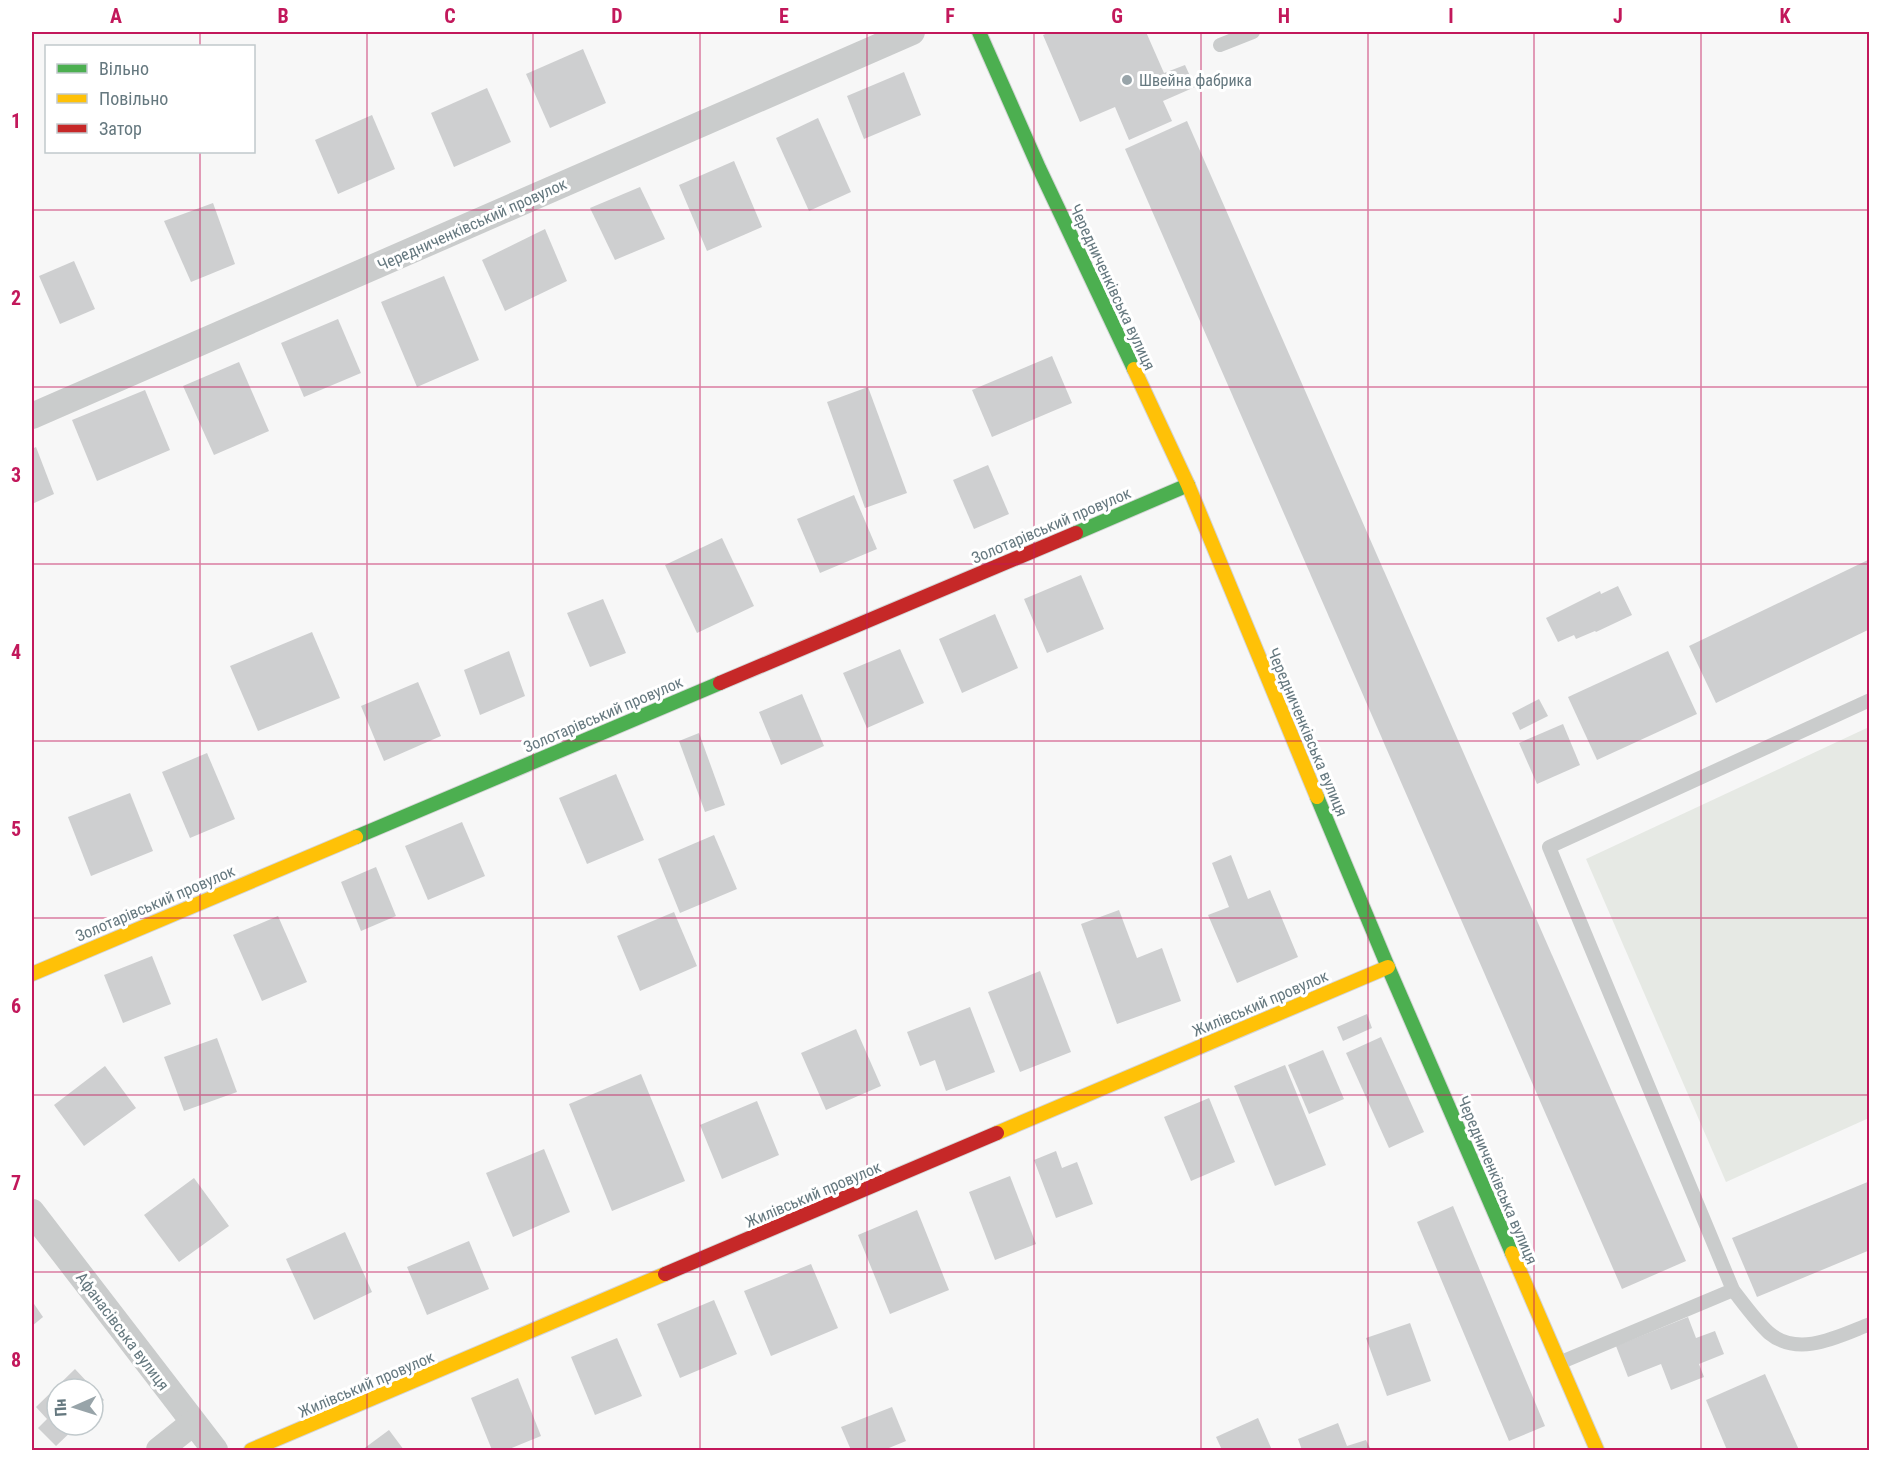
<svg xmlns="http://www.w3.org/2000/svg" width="1901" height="1482" viewBox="0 0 1901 1482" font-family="'Roboto Condensed',sans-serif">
  <rect width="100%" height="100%" fill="#f7f7f7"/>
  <!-- green -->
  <polygon fill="#e6e9e4" points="1869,727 1869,1118 1726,1182 1586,859"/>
  <!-- building -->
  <g fill="#cecfd0">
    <polygon points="1050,32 1146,32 1164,73 1185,65 1195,87 1163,101 1172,121 1129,140 1115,107 1080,122 1043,35"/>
    <polygon points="583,49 606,103 550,128 526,74"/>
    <polygon points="904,72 921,115 864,139 847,96"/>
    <polygon points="487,88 511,142 454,167 431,113"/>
    <polygon points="372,115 395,169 338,194 315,140"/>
    <polygon points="818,118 851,192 809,211 776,138"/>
    <polygon points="1187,121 1686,1261 1622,1289 1125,149"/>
    <polygon points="734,161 762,227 707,251 679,185"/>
    <polygon points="640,187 665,239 615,260 590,208"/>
    <polygon points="213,203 235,264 191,282 164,221"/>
    <polygon points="545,229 567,281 505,311 482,260"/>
    <polygon points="74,261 95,309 60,324 39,276"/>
    <polygon points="444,276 479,360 417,387 381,302"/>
    <polygon points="338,319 361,373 304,397 281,343"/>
    <polygon points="1052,356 1072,403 992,437 972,390"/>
    <polygon points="239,362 269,431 214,455 183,386"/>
    <polygon points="868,387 907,493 865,508 827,402"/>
    <polygon points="145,390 170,450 97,481 72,420"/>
    <polygon points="36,447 54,494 32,504 32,449"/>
    <polygon points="988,465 1009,514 974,529 953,480"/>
    <polygon points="854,495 877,549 820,573 797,519"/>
    <polygon points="722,538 754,606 697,633 665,565"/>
    <polygon points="1870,559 1870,629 1716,703 1689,646"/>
    <polygon points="1081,575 1104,629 1047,653 1024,599"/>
    <polygon points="1618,586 1632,615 1596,632 1595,631 1576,639 1574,635 1558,642 1546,618 1600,591 1601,594"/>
    <polygon points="603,599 626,653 590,667 567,613"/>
    <polygon points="995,614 1018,668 962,693 939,639"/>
    <polygon points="312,632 340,698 258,731 230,666"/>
    <polygon points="900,649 924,703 867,728 843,673"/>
    <polygon points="509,651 525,696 480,715 464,670"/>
    <polygon points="1668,651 1697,714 1597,760 1568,697"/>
    <polygon points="418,682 441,736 384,761 361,706"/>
    <polygon points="802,694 824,746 781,765 759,712"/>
    <polygon points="1539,699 1548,716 1520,730 1512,713"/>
    <polygon points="1563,724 1580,765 1537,784 1519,743"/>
    <polygon points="699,733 725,805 705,812 679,741"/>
    <polygon points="207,753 235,819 190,838 162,772"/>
    <polygon points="616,774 644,840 587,864 559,798"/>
    <polygon points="130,793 153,851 91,876 68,817"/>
    <polygon points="462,822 485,876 428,900 405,846"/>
    <polygon points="714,835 737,889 680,913 658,859"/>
    <polygon points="1231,855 1248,899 1270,890 1298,957 1237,983 1208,915 1229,907 1212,863"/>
    <polygon points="376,867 396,916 361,931 341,882"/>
    <polygon points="1119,910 1137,958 1162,948 1181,1001 1117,1024 1081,924"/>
    <polygon points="674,912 697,966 640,991 617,936"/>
    <polygon points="278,916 307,982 262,1001 233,935"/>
    <polygon points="152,956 171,1004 123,1023 104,975"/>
    <polygon points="1040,971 1071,1052 1020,1072 988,992"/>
    <polygon points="970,1007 995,1072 946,1091 935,1060 920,1066 907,1032"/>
    <polygon points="1367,1014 1372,1028 1343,1041 1337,1027"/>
    <polygon points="856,1029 881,1086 826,1110 801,1053"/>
    <polygon points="1381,1037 1424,1132 1389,1148 1346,1053"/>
    <polygon points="217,1038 237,1092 184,1111 164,1057"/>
    <polygon points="1323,1050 1344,1099 1309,1114 1288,1065"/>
    <polygon points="1285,1065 1326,1165 1275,1186 1234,1086"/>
    <polygon points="105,1066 136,1108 84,1146 54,1105"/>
    <polygon points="641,1074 685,1181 612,1211 569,1104"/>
    <polygon points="1209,1098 1235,1162 1191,1181 1164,1117"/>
    <polygon points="757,1101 779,1155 722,1179 700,1125"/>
    <polygon points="544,1149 570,1212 513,1237 486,1173"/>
    <polygon points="1056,1151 1062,1168 1077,1162 1093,1204 1056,1218 1034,1160"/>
    <polygon points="1010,1176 1036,1244 995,1260 969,1192"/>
    <polygon points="194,1178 229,1226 179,1262 144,1215"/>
    <polygon points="1870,1181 1870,1250 1757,1297 1732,1238"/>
    <polygon points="1453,1206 1545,1426 1509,1441 1417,1222"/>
    <polygon points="917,1210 949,1290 890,1314 858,1235"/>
    <polygon points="345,1232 372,1292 314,1320 286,1259"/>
    <polygon points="469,1241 489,1289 427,1315 407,1267"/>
    <polygon points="811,1264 838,1328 771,1356 744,1291"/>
    <polygon points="714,1300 737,1354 680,1378 657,1324"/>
    <polygon points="32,1301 43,1317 32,1326"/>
    <polygon points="1688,1317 1696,1338 1715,1331 1724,1354 1699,1364 1704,1377 1671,1390 1661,1364 1628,1377 1616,1346"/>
    <polygon points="1410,1323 1431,1381 1387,1396 1366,1338"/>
    <polygon points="617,1338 642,1396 595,1415 571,1357"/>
    <polygon points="75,1369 104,1400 93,1411 93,1389 57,1389 57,1425 78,1425 56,1446 38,1428 47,1419 36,1407"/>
    <polygon points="1765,1374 1799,1450 1727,1450 1706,1400"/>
    <polygon points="518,1378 541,1436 507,1450 492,1450 471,1398"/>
    <polygon points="892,1407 906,1441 884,1450 851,1450 841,1427"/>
    <polygon points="1258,1418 1272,1450 1222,1450 1216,1437"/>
    <polygon points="1338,1423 1347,1446 1366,1440 1371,1450 1302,1450 1298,1439"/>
    <polygon points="389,1430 404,1450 362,1450"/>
  </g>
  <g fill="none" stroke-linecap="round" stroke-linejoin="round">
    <!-- fast casing -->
    <g stroke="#d3d4d5" stroke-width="16">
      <g id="fast">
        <polyline points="979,32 1039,168 1134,369"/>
        <polyline points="1076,533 1188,485"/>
        <polyline points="1317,797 1388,967 1512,1253"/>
        <polyline points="356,837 720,683"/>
      </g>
    </g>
    <!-- slow casing -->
    <g stroke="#d3d4d5" stroke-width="16">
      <g id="slow">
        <polyline points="1134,369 1188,485 1317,797"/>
        <polyline points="32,974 356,837"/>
        <polyline points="997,1133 1388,967"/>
        <polyline points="1512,1253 1597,1450"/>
        <polyline points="251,1450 665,1274"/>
      </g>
    </g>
    <!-- jam casing -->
    <g stroke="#d3d4d5" stroke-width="16">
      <g id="jam">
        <polyline points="720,683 1076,533"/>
        <polyline points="665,1274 997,1133"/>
      </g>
    </g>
    <!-- lane -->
    <g stroke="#cacccc" stroke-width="14">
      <polyline points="1220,45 1253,32"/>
      <path d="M1733,1290C1744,1304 1756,1321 1769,1333C1799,1358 1839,1336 1870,1324"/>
      <polyline points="1559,1363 1733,1290 1549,847 1870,700"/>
    </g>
    <!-- street -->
    <g stroke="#cacccc" stroke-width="26">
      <polyline points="32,416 912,32"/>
      <polyline points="32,1212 215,1450"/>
      <polyline points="159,1450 193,1423"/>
    </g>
    <!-- fast -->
    <use href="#fast" stroke="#4caf50" stroke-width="14"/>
    <!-- slow -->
    <use href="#slow" stroke="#ffc107" stroke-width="14"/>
    <!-- jam -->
    <use href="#jam" stroke="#c62828" stroke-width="14"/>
  </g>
  <!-- grid -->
  <path fill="none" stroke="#c2185b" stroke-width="1.5" stroke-opacity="0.55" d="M200,32V46M367,32V1450M533,32V1450M700,32V1450M867,32V1450M1034,32V1450M1201,32V1450M1368,32V1450M1534,32V1450M1701,32V1450M200,152V1450M32,210H1870M32,387H1870M32,564H1870M32,741H1870M32,918H1870M32,1095H1870M32,1272H1870"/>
  <!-- markers -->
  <circle fill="#98a4a9" stroke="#fff" stroke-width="2" cx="1127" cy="80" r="6"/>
  <g text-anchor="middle" stroke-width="6" stroke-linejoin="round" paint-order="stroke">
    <!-- poi labels -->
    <g font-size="16" fill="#65787f" stroke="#fff" text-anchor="start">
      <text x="1139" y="86">Швейна фабрика</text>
    </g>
    <!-- street labels -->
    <g font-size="16" fill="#65787f" stroke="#fff">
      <text transform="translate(472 224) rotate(-24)" y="6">Чередниченківський провулок</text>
      <text transform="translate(1113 287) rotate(65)" y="6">Чередниченківська вулиця</text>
      <text transform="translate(1051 525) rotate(-23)" y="6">Золотарівський провулок</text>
      <text transform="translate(603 714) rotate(-23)" y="6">Золотарівський провулок</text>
      <text transform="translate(1308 732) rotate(67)" y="6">Чередниченківська вулиця</text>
      <text transform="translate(155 903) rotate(-23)" y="6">Золотарівський провулок</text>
      <text transform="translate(1260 1003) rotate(-23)" y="6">Жилівський провулок</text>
      <text transform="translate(1498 1180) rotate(67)" y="6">Чередниченківська вулиця</text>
      <text transform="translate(813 1194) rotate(-23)" y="6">Жилівський провулок</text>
      <text transform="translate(123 1331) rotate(53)" y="6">Афанасівська вулиця</text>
      <text transform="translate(366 1384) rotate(-23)" y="6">Жилівський провулок</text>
    </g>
  </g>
  <!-- border -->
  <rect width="1901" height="1482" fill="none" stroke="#ffffff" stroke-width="66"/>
  <!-- legend -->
  <rect x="45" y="45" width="210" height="108" fill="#ffffff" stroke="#c1c9cc" stroke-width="1.5"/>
  <rect x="57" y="64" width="30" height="9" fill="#4caf50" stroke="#c1c9cc" stroke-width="1.5"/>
  <text x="99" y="75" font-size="18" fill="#65787f">Вільно</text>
  <rect x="57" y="94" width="30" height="9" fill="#ffc107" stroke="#c1c9cc" stroke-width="1.5"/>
  <text x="99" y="105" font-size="18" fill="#65787f">Повільно</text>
  <rect x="57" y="124" width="30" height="9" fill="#c62828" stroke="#c1c9cc" stroke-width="1.5"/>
  <text x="99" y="135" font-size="18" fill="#65787f">Затор</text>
  <!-- north arrow -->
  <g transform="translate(75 1407) rotate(267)"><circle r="28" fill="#ffffff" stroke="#c1c9cc" stroke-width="1.5"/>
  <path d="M0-4.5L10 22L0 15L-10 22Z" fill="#98a4a9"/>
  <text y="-9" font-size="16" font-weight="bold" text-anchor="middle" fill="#65787f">Пн</text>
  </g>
  <rect x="33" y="33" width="1835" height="1416" fill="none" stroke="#c2185b" stroke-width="2"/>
  <g font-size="20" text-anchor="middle" font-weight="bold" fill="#c2185b">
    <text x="116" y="23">A</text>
    <text x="283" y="23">B</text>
    <text x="450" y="23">C</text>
    <text x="617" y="23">D</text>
    <text x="784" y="23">E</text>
    <text x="950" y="23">F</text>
    <text x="1117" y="23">G</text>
    <text x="1284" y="23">H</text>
    <text x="1451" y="23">I</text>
    <text x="1618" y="23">J</text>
    <text x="1785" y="23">K</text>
    <text x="16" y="128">1</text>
    <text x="16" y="305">2</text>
    <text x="16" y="482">3</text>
    <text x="16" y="659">4</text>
    <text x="16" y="836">5</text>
    <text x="16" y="1013">6</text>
    <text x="16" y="1190">7</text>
    <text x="16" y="1367">8</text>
  </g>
</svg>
